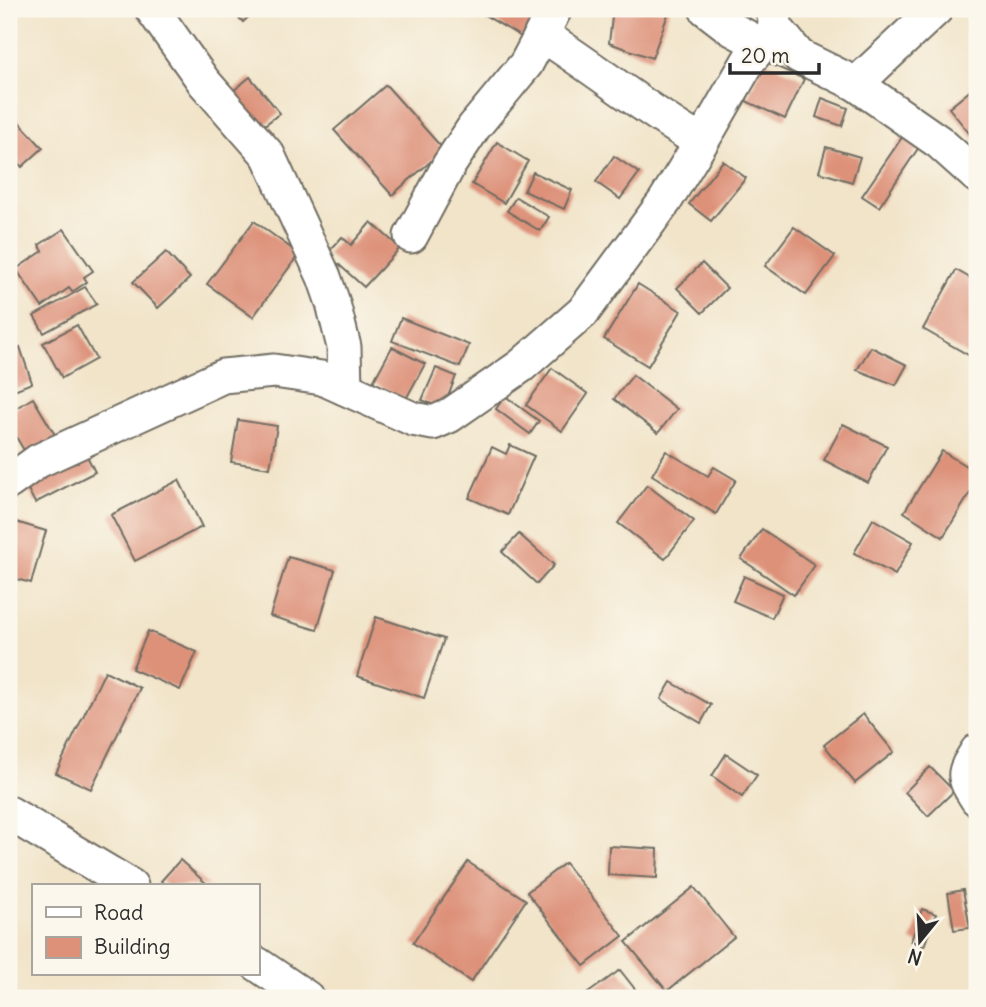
<svg xmlns="http://www.w3.org/2000/svg" width="986" height="1007" viewBox="0 0 986 1007" font-family="Delius,sans-serif">
  <rect width="100%" height="100%" fill="#fbf7ec"/>
  <filter id="ink" filterUnits="userSpaceOnUse"><feTurbulence type="fractalNoise" baseFrequency=".0143" numOctaves="2"/><feDisplacementMap in="SourceGraphic" scale="14" xChannelSelector="R" yChannelSelector="G"/><feConvolveMatrix kernelMatrix="1 2 1 2 8 2 1 2 1" color-interpolation-filters="sRGB"/></filter>
  <filter id="wash" filterUnits="userSpaceOnUse"><feTurbulence type="fractalNoise" baseFrequency=".00686" numOctaves="4" result="noise"/><feDisplacementMap in="SourceGraphic" scale="28" xChannelSelector="R" yChannelSelector="G"/><feGaussianBlur stdDeviation="1.57" result="paint"/><feColorMatrix in="noise" values="0 0 0 0 0 0 0 0 0 0 0 0 0 0 0 0 0 1.4 0 .05"/><feComposite in="paint" operator="in"/></filter>
  <g filter="url(#wash)">
    <rect width="100%" height="100%" fill="#f1e4c9"/>
    <g id="blocks">
      <!-- building -->
      <g fill="#dd9179">
        <polygon points="231,9 257,9 243,22"/>
        <polygon points="479,9 541,9 523,38 478,11"/>
        <polygon points="613,9 670,9 652,58 609,43"/>
        <polygon points="764,61 804,79 785,119 746,101"/>
        <polygon points="250,77 280,113 257,131 227,96"/>
        <polygon points="386,85 444,150 392,195 334,130"/>
        <polygon points="977,85 977,143 949,108"/>
        <polygon points="822,98 848,108 842,126 816,117"/>
        <polygon points="18,121 43,148 22,167 9,153 9,129"/>
        <polygon points="903,136 919,147 879,207 862,196"/>
        <polygon points="497,142 528,161 504,203 472,184"/>
        <polygon points="826,147 860,157 852,182 819,172"/>
        <polygon points="614,156 639,173 620,199 596,182"/>
        <polygon points="723,161 746,178 711,221 689,204"/>
        <polygon points="533,172 572,190 564,209 524,191"/>
        <polygon points="516,197 549,217 540,231 507,211"/>
        <polygon points="254,221 299,254 253,317 207,284"/>
        <polygon points="371,222 400,248 364,287 327,254 342,237 351,245"/>
        <polygon points="794,227 835,256 806,295 765,266"/>
        <polygon points="64,229 93,271 84,277 87,282 72,292 69,288 42,307 16,269 43,251 39,245"/>
        <polygon points="166,252 190,278 158,308 133,282"/>
        <polygon points="702,263 727,288 702,313 677,288"/>
        <polygon points="956,270 977,282 977,360 923,329"/>
        <polygon points="638,284 681,311 648,366 604,339"/>
        <polygon points="85,287 97,304 44,333 34,316"/>
        <polygon points="401,318 469,345 460,367 392,341"/>
        <polygon points="77,325 96,359 62,378 43,343"/>
        <polygon points="20,347 32,383 9,392 9,353"/>
        <polygon points="392,347 425,364 406,399 373,382"/>
        <polygon points="871,347 907,365 896,385 857,370"/>
        <polygon points="436,368 456,376 443,409 422,400"/>
        <polygon points="552,368 588,394 562,431 526,405"/>
        <polygon points="633,375 677,409 658,433 614,399"/>
        <polygon points="505,396 539,421 530,434 496,409"/>
        <polygon points="33,398 58,440 28,457 9,425 9,412"/>
        <polygon points="238,420 277,426 270,468 231,462"/>
        <polygon points="843,424 887,446 868,483 824,460"/>
        <polygon points="81,444 95,472 35,503 21,476"/>
        <polygon points="510,445 534,456 508,515 469,498 492,447 506,454"/>
        <polygon points="666,451 708,476 714,467 736,480 716,514 652,475"/>
        <polygon points="942,451 977,473 977,482 943,537 904,512"/>
        <polygon points="179,480 202,527 135,561 111,515"/>
        <polygon points="647,485 694,521 665,559 618,523"/>
        <polygon points="873,519 913,542 895,575 854,553"/>
        <polygon points="9,520 46,531 31,583 9,577"/>
        <polygon points="762,529 815,565 794,595 741,559"/>
        <polygon points="519,534 554,565 537,584 502,552"/>
        <polygon points="288,557 335,570 317,630 270,616"/>
        <polygon points="744,576 783,594 772,618 733,601"/>
        <polygon points="376,617 444,639 424,698 357,676"/>
        <polygon points="148,631 197,652 180,690 132,669"/>
        <polygon points="105,671 140,688 91,789 56,773"/>
        <polygon points="671,682 711,705 701,723 661,699"/>
        <polygon points="863,714 894,752 855,783 824,745"/>
        <polygon points="726,754 757,775 742,797 712,776"/>
        <polygon points="930,767 954,791 928,816 905,792"/>
        <polygon points="609,846 658,849 657,878 608,875"/>
        <polygon points="180,860 209,886 167,886 161,881"/>
        <polygon points="468,862 526,900 471,982 413,943"/>
        <polygon points="565,863 623,936 584,966 527,892"/>
        <polygon points="694,887 734,937 667,991 626,942"/>
        <polygon points="963,890 970,928 954,930 948,893"/>
        <polygon points="922,909 936,914 924,946 911,941"/>
        <polygon points="620,970 642,998 585,998 584,996"/>
      </g>
    </g>
  </g>
  <g filter="url(#ink)">
    <use href="#blocks" fill-opacity="0" stroke="#706c62" stroke-width="2"/>
    <g fill="none" stroke-linecap="round" stroke-linejoin="round">
      <!-- minor casing -->
      <g stroke="#706c62" stroke-width="37">
        <g id="minor">
          <polyline points="152,9 204,82 268,155 324,277 333,303 344,347 345,388"/>
          <polyline points="706,9 732,29 762,45"/>
          <polyline points="773,9 776,28 799,56 856,84 939,142 977,176"/>
          <path d="M541,34C596,69 646,110 701,142"/>
          <polyline points="856,84 936,9"/>
          <polyline points="411,236 449,165 474,127 526,64 555,9"/>
          <polyline points="9,482 38,461 223,376 274,371 322,378 413,419 433,423 449,416 521,366 583,312 665,201 711,126 749,60 776,28"/>
          <path d="M977,751C962,775 962,775 977,799"/>
          <polyline points="9,813 131,886"/>
          <polyline points="257,964 307,998"/>
        </g>
      </g>
      <!-- minor -->
      <use href="#minor" stroke="#fff" stroke-width="33"/>
    </g>
  </g>
  <!-- margin -->
  <rect width="986" height="1007" fill="none" stroke="#fbf7ec" stroke-width="35"/>
  <!-- legend -->
  <rect x="32" y="884" width="228" height="91" fill="#fbf7ec" stroke="#a8a59f" stroke-width="2"/>
  <rect x="46" y="907" width="35" height="10" fill="#ffffff" stroke="#a8a59f" stroke-width="2"/>
  <text x="94" y="920" font-size="21" fill="#2b2b2b">Road</text>
  <rect x="46" y="937" width="35" height="21" fill="#dd9179" stroke="#a8a59f" stroke-width="2"/>
  <text x="94" y="954" font-size="21" fill="#2b2b2b">Building</text>
  <!-- north arrow -->
  <g transform="translate(920 941) rotate(198)" stroke="#fbf7ec" stroke-width="5" paint-order="stroke">
  <path d="M0-5L12 26L0 18L-12 26Z" fill="#2b2b2b"/>
  <text y="-10" font-size="19" font-weight="bold" text-anchor="middle" fill="#2b2b2b">N</text>
  </g>
  <!-- scale -->
  <path d="M730 63v10h89v-10" fill="none" stroke="#2b2b2b" stroke-width="3.5"/>
  <text x="741" y="63" font-size="21" fill="#2b2b2b" stroke="#fbf7ec" stroke-width="5" paint-order="stroke">20 m</text>
</svg>
